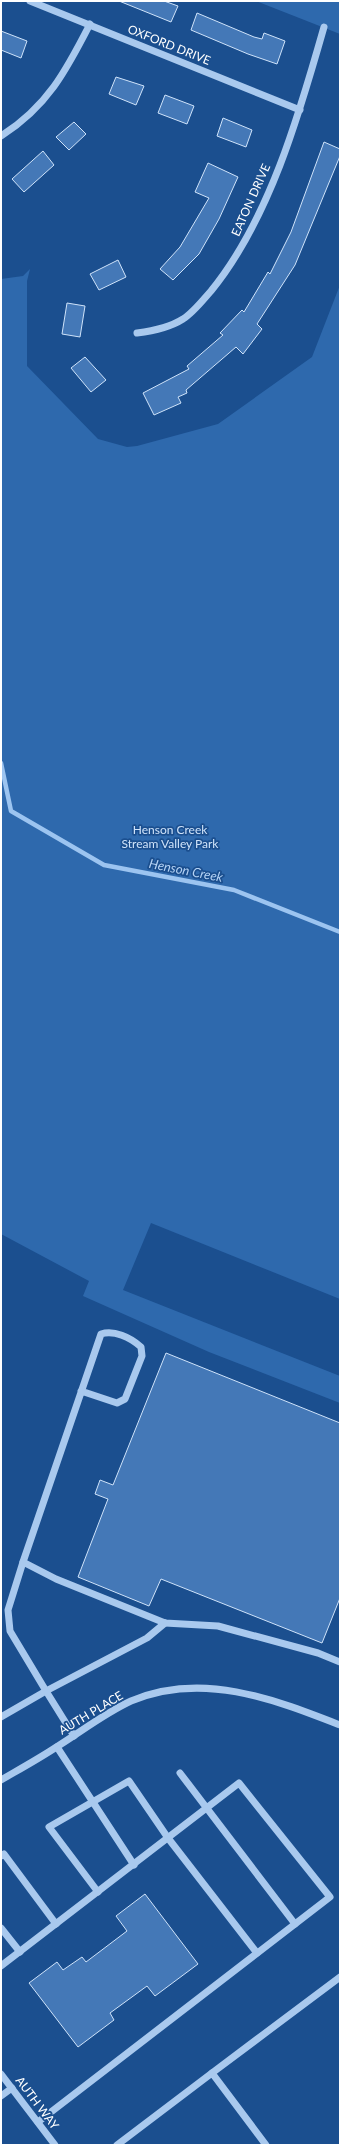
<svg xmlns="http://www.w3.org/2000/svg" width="341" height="2146" viewBox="0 0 341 2146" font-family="Lato,sans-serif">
  <rect width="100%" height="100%" fill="#1b4f8f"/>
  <!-- green -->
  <g fill="#2e69ad">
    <polygon points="256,1 340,1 340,34"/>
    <polygon points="30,269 27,281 27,366 98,439 127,447 137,446 218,424 312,357 340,285 340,1299 151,1223 123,1290 340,1376 340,1403 209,1352 83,1296 89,1281 1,1234 1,279 23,276"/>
  </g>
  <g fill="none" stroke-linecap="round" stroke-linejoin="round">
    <!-- stream -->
    <polyline stroke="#9cc4f0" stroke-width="4.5" points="1,763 11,811 104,865 234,890 340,932"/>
  </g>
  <!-- building -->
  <g fill="#4478b7" stroke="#cfe3fa">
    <polygon points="119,1 164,1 178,6 171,22"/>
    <polygon points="197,13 254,37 262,39 264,33 285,41 277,64 248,54 191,30"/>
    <polygon points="1,31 27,41 21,58 1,50"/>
    <polygon points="116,77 144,86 136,105 109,94"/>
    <polygon points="165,95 194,106 187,124 158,113"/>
    <polygon points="223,118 252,130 246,147 217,136"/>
    <polygon points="74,122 86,134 69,150 56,137"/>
    <polygon points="324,142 340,149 340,156 295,265 257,324 262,329 243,354 236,347 186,390 187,393 178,397 181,403 154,415 143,393 189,369 187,366 223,335 220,333 242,310 244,312 268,272 270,274 291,232"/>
    <polygon points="43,151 54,165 24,192 12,179"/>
    <polygon points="208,163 238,177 219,219 199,254 173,280 160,269 180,247 209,198 195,192"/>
    <polygon points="118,260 126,277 99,290 90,274"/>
    <polygon points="67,303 85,306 80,337 62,334"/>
    <polygon points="85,357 106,380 91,392 71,368"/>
    <polygon points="166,1353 340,1423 340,1598 322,1643 161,1579 149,1606 78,1577 108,1499 95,1494 100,1480 113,1485"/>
    <polygon points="145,1894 198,1964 155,1996 147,1986 110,2013 114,2020 78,2047 29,1983 57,1962 63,1970 82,1957 86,1962 127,1931 116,1916"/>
  </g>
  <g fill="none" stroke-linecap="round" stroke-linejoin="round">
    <!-- minor -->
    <g stroke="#a9c9ee" stroke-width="7">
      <polyline points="30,1 300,110"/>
      <path d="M1,136C47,107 66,71 90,24"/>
      <path d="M137,333C153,331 169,328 183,319C193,313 203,300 211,291C269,220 299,115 324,27"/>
      <path d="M81,1391L117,1403L125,1399L142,1356L141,1347C130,1337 114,1330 101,1334L23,1562L56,1579L165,1623L218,1626L318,1653L340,1662"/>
      <polyline points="23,1562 8,1610 10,1631 46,1691 147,1638 165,1623"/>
      <polyline points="1,1717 46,1691 74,1736"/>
      <polyline points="57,1747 134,1865"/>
      <polyline points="180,1773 295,1924"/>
      <path d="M1,1780C20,1769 40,1758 58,1746C82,1731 105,1713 131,1701C202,1671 273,1699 340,1725"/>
      <polyline points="1,1856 4,1854 56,1924"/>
      <polyline points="98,1892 49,1827 129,1781 168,1838 257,1953"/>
      <polyline points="1,1928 20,1952"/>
      <polyline points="1,1966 239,1783 330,1897 38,2122"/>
      <polyline points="212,2073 340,1977"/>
      <polyline points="1,2074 55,2145"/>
      <polyline points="1,2096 12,2088"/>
      <polyline points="117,2145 212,2073 266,2145"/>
    </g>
  </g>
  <g text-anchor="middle" stroke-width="3.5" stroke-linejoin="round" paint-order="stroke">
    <!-- street labels -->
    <g font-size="12" fill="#fff" stroke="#1b4f8f">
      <text transform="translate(169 45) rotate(22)" y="4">OXFORD DRIVE</text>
      <text transform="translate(251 200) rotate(-66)" y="4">EATON DRIVE</text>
      <text transform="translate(91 1713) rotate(-31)" y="4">AUTH PLACE</text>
      <text transform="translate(37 2103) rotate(53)" y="4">AUTH WAY</text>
    </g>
    <!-- park labels -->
    <g font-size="12" fill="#cfe3fa" stroke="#1b4f8f">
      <text x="170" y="834">Henson Creek<tspan x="170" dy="14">Stream Valley Park</tspan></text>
    </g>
    <!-- water labels -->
    <g font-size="13" font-style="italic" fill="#b5d3f5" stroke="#1b4f8f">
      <text transform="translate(186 870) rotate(11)" y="5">Henson Creek</text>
    </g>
  </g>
  <!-- border -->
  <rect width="341" height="2146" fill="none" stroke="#ffffff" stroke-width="4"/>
</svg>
